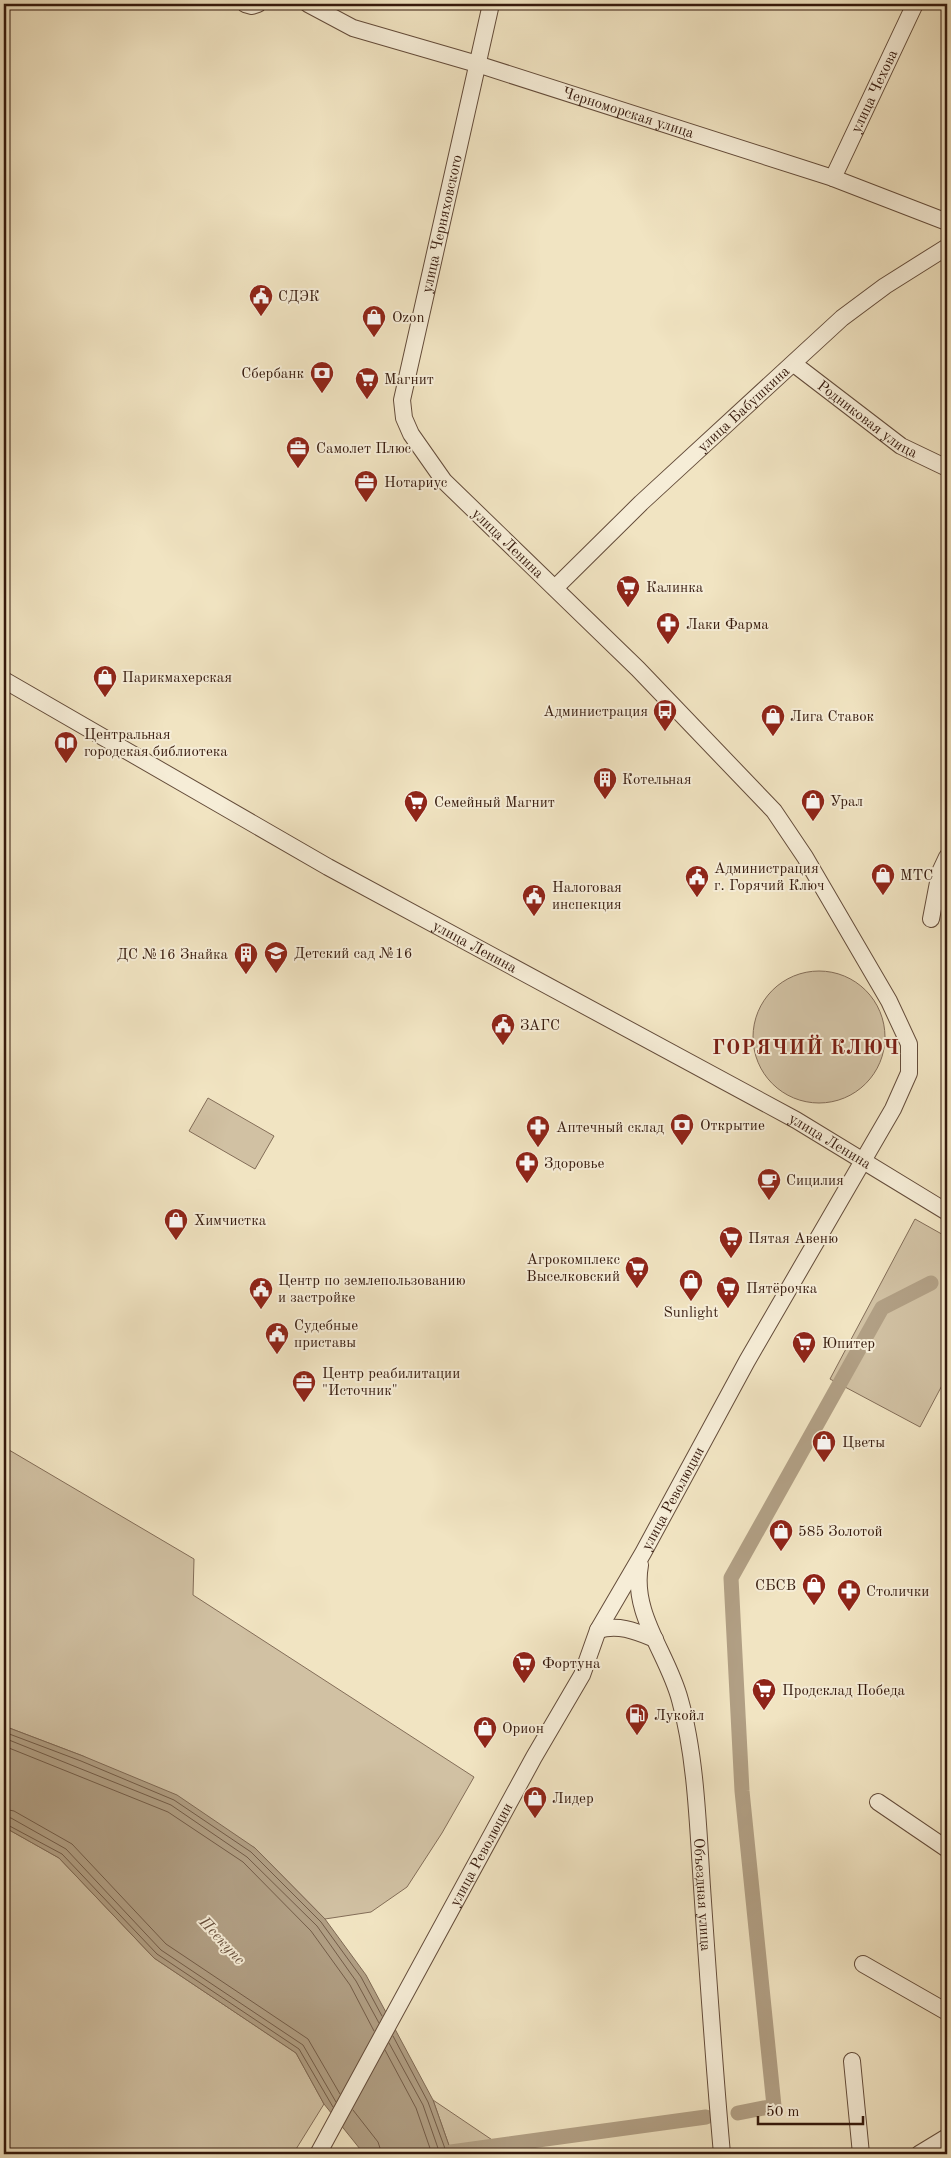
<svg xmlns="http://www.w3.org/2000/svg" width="951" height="2158" viewBox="0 0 951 2158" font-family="'Old Standard TT',serif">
  <rect width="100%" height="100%" fill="#f1e4c2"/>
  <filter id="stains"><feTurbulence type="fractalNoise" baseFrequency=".004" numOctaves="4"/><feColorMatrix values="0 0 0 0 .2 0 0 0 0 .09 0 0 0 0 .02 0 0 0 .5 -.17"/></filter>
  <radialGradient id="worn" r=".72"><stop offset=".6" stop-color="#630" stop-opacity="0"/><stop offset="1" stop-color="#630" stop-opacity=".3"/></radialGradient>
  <!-- green -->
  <g fill="#d1c1a3" stroke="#836d58">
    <circle cx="819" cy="1037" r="66"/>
    <polygon points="208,1098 274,1136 255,1169 189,1131"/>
    <polygon points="915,1219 947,1237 947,1376 920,1427 830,1379"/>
    <polygon points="4,1447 194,1559 193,1595 474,1777 442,1833 407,1887 371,1912 325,1919 255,1848 83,1756 4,1726"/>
    <polygon points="4,1827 59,1858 154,1958 296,2053 324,2104 293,2154 4,2154"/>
    <polygon points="433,2100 513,2154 452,2154"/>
  </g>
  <!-- water -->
  <polygon fill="#b19f84" stroke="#7f6954" points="4,1726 83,1756 177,1795 255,1848 325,1919 366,1975 433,2100 452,2154 364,2154 324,2104 296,2053 154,1958 59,1858 4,1827"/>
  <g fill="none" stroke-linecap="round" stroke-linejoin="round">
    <!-- shore -->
    <g stroke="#735c48" stroke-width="1">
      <polyline points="4,1732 81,1761 174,1800 251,1852 321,1922 361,1977 382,2016"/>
      <polyline points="4,1738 171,1805 247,1857 317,1926 356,1981 379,2023"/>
      <polyline points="4,1746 168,1812 243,1862 311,1931 350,1985 374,2031"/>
      <polyline points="4,1809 14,1811 72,1844 166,1944 308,2039 340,2094"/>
      <polyline points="4,1817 11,1818 66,1849 161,1950 303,2045 336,2102"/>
      <polyline points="4,1823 62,1854 157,1954 299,2049 333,2107"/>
      <polyline points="393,2036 428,2102 447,2154"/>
      <polyline points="389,2043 423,2105 440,2154"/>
      <polyline points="385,2050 416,2108 432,2154"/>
      <polyline points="353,2110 378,2142 382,2154"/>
    </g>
    <!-- canal -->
    <g stroke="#b19f84" stroke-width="15">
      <polyline points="738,2113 774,2106 742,1791 731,1578 882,1308 931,1283"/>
      <polyline points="451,2152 706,2117"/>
    </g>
    <!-- minor casing -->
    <g stroke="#644c3a" stroke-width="18">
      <g id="minor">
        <polyline points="245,4 252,6 258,4"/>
        <path id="s1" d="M308,4L353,28L477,64L833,178L947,222"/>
        <path id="s2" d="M833,178L915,4"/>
        <path id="s3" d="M794,364L901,446L947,468"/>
        <path id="s4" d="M555,588L641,503L842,318L885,286L947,247"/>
        <path id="s5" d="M4,680L328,867L796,1120L947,1212"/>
        <polyline points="931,919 940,872 947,857"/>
        <path id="s6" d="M640,1565C631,1614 668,1654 680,1700C696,1757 698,1827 702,1887C708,1976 714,2065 722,2154"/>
        <path d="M598,1630C619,1624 635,1631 655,1639"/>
        <polyline points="878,1802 947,1849"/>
        <polyline points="863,1964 947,2012"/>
        <polyline points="852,2061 861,2154"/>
        <path id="s7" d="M318,2154L534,1757L582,1675L598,1630L643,1553L747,1361L893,1109L909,1073V1044L889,1001L805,857L774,811L638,669L444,481L411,434L404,418L402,400L491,4"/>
        <polyline points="919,2154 947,2137"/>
      </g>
    </g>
    <!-- minor -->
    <use href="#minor" stroke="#f6edd7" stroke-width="16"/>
  </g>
  <!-- icons -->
  <defs>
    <g id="civic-pin" transform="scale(1.25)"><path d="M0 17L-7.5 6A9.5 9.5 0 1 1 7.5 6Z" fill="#8f2418" stroke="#f6edd7"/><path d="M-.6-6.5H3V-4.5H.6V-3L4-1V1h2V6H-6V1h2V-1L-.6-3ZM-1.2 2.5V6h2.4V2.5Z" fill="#fff"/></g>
    <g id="shop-pin" transform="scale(1.25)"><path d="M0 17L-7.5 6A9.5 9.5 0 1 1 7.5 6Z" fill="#8f2418" stroke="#f6edd7"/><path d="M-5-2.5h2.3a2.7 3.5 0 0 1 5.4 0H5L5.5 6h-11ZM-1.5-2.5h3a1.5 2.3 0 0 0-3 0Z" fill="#fff"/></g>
    <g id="bank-pin" transform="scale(1.25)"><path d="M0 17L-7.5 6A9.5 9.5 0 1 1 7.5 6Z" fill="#8f2418" stroke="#f6edd7"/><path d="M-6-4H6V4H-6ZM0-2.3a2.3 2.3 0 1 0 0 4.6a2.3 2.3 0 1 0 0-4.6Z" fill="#fff"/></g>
    <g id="supermarket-pin" transform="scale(1.25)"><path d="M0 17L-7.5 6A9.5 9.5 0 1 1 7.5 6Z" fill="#8f2418" stroke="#f6edd7"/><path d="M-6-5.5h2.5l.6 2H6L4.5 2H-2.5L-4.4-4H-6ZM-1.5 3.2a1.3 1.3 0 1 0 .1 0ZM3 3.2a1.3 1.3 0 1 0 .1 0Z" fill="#fff"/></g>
    <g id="office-pin" transform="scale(1.25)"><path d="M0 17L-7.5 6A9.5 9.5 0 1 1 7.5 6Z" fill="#8f2418" stroke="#f6edd7"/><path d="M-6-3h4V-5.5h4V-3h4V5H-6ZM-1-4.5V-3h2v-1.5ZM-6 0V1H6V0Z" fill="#fff"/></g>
    <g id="pharmacy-pin" transform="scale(1.25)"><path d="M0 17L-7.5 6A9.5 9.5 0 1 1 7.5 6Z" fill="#8f2418" stroke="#f6edd7"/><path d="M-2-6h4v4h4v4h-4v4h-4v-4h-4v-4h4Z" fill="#fff"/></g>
    <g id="bus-pin" transform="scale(1.25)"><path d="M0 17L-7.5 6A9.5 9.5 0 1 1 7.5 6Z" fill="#8f2418" stroke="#f6edd7"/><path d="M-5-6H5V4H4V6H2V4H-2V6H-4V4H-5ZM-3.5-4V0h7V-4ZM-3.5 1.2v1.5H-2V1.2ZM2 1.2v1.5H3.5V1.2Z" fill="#fff"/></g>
    <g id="library-pin" transform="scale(1.25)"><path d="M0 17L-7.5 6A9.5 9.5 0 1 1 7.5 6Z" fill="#8f2418" stroke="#f6edd7"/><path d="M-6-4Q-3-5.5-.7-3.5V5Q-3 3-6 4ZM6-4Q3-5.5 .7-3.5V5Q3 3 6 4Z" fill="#fff"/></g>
    <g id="building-pin" transform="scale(1.25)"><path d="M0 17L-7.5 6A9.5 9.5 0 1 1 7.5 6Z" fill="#8f2418" stroke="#f6edd7"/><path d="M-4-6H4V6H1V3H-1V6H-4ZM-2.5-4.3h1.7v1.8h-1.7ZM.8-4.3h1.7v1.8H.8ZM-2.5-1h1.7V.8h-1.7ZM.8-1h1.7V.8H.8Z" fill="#fff"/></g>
    <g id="school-pin" transform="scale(1.25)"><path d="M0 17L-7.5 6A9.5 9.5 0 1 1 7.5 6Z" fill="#8f2418" stroke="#f6edd7"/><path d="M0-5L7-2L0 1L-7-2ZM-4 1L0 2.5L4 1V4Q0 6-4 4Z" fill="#fff"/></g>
    <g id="cafe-pin" transform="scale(1.25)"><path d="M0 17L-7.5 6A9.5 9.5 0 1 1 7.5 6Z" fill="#8f2418" stroke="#f6edd7"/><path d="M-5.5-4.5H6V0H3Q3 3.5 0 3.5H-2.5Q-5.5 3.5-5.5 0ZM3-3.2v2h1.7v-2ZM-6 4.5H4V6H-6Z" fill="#fff"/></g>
    <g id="fuel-pin" transform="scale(1.25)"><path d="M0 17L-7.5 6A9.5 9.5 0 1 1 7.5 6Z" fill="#8f2418" stroke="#f6edd7"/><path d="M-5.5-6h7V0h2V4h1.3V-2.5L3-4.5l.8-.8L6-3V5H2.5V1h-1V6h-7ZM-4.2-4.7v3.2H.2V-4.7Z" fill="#fff"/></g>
  </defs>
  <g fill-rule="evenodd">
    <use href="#civic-pin" x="261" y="296"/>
    <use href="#shop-pin" x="374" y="317"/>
    <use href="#bank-pin" x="322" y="373"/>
    <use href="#supermarket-pin" x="367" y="379"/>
    <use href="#office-pin" x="298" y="448"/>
    <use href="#office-pin" x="366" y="482"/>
    <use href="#supermarket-pin" x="628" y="587"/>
    <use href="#pharmacy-pin" x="668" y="624"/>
    <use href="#shop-pin" x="105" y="677"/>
    <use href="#bus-pin" x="665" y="711"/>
    <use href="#shop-pin" x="773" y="716"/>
    <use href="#library-pin" x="66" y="743"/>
    <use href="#building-pin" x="605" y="779"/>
    <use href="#shop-pin" x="813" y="801"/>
    <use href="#supermarket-pin" x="416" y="802"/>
    <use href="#shop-pin" x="883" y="875"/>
    <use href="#civic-pin" x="697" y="877"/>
    <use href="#civic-pin" x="534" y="896"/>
    <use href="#school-pin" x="276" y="953"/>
    <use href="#building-pin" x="246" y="954"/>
    <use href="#civic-pin" x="503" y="1025"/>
    <use href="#bank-pin" x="682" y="1125"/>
    <use href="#pharmacy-pin" x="538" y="1127"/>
    <use href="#pharmacy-pin" x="527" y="1163"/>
    <use href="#cafe-pin" x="769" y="1180"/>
    <use href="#shop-pin" x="176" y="1220"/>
    <use href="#supermarket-pin" x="731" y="1238"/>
    <use href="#supermarket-pin" x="637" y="1268"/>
    <use href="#shop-pin" x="691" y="1281"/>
    <use href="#supermarket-pin" x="728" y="1288"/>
    <use href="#civic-pin" x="261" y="1289"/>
    <use href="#civic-pin" x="277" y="1334"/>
    <use href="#supermarket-pin" x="804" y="1343"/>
    <use href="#office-pin" x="304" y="1382"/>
    <use href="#shop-pin" x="824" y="1442"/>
    <use href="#shop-pin" x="781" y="1531"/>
    <use href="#shop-pin" x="814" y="1585"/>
    <use href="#pharmacy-pin" x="849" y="1591"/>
    <use href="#supermarket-pin" x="524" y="1663"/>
    <use href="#supermarket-pin" x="764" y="1690"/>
    <use href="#fuel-pin" x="637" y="1715"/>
    <use href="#shop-pin" x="485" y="1728"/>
    <use href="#shop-pin" x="535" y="1798"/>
  </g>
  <g text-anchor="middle" stroke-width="4" stroke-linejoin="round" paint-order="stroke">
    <!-- street labels -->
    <g font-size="15" fill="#35190c" stroke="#f6edd7">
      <text dy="5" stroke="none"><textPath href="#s2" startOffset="96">улица Чехова</textPath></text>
      <text dy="5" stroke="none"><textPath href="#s1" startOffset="339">Черноморская улица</textPath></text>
      <text dy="5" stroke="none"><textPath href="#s7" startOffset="2272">улица Черняховского</textPath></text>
      <text dy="5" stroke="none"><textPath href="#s4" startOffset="260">улица Бабушкина</textPath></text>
      <text dy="5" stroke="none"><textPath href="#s3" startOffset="92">Родниковая улица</textPath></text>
      <text transform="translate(508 543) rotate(44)" y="5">улица Ленина</text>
      <text dy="5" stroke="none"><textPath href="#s5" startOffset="541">улица Ленина</textPath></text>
      <text dy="5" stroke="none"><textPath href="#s5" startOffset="946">улица Ленина</textPath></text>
      <text dy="5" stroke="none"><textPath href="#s7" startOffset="746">улица Революции</textPath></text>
      <text dy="5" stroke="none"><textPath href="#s7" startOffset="341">улица Революции</textPath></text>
      <text dy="5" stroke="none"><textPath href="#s6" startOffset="339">Объездная улица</textPath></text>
    </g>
    <!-- poi labels -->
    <g font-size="15" fill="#35190c" stroke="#f6edd7" text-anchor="start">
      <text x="278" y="301">СДЭК</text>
      <text x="392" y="322">Ozon</text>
      <text x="304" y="378" text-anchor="end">Сбербанк</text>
      <text x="384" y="384">Магнит</text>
      <text x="316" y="453">Самолет Плюс</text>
      <text x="384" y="487">Нотариус</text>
      <text x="646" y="592">Калинка</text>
      <text x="686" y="629">Лаки Фарма</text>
      <text x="122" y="682">Парикмахерская</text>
      <text x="648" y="716" text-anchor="end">Администрация</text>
      <text x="790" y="721">Лига Ставок</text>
      <text x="84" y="739">Центральная<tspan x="84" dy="17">городская библиотека</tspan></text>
      <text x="622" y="784">Котельная</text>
      <text x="830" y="806">Урал</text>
      <text x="434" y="807">Семейный Магнит</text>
      <text x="714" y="873">Администрация<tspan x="714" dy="17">г. Горячий Ключ</tspan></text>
      <text x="900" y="880">МТС</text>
      <text x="552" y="892">Налоговая<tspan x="552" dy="17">инспекция</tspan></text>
      <text x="294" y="958">Детский сад №16</text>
      <text x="228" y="959" text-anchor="end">ДС №16 Знайка</text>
      <text x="520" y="1030">ЗАГС</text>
      <text x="700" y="1130">Открытие</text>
      <text x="556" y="1132">Аптечный склад</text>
      <text x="544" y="1168">Здоровье</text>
      <text x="786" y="1185">Сицилия</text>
      <text x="194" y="1225">Химчистка</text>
      <text x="748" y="1243">Пятая Авеню</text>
      <text x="620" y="1264" text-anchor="end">Агрокомплекс<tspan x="620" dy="17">Выселковский</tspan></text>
      <text x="278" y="1285">Центр по землепользованию<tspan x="278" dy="17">и застройке</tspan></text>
      <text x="746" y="1293">Пятёрочка</text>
      <text x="691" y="1317" text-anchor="middle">Sunlight</text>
      <text x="294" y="1330">Судебные<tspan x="294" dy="17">приставы</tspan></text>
      <text x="822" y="1348">Юпитер</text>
      <text x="322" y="1378">Центр реабилитации<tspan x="322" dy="17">"Источник"</tspan></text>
      <text x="842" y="1447">Цветы</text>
      <text x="798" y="1536">585 Золотой</text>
      <text x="796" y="1590" text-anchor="end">СБСВ</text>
      <text x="866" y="1596">Столички</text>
      <text x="542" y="1668">Фортуна</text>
      <text x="782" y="1695">Продсклад Победа</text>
      <text x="654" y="1720">Лукойл</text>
      <text x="502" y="1733">Орион</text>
      <text x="552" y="1803">Лидер</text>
    </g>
    <!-- water labels -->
    <g font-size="16" font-style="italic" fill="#674f3c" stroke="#f6edd7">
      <text transform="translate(223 1940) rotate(47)" y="6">Псекупс</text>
    </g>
    <!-- district labels -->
    <g font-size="20" font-weight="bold" letter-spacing="1" fill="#7a1f14" stroke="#f6edd7">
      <text x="806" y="1054">ГОРЯЧИЙ КЛЮЧ</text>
    </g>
  </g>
  <!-- margin -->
  <rect width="951" height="2158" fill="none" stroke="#f1e4c2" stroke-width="20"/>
  <rect x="5" y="5" width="941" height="2148" fill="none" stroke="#35190c" stroke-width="2.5"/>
  <rect x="10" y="10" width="931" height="2138" fill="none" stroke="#35190c"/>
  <!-- scale -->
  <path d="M758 2116v8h105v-8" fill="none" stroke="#35190c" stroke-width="2.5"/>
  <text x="766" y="2116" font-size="15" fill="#35190c" stroke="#f6edd7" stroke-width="4" paint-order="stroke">50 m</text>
  <rect width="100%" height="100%" filter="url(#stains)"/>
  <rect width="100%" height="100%" fill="url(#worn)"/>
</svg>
